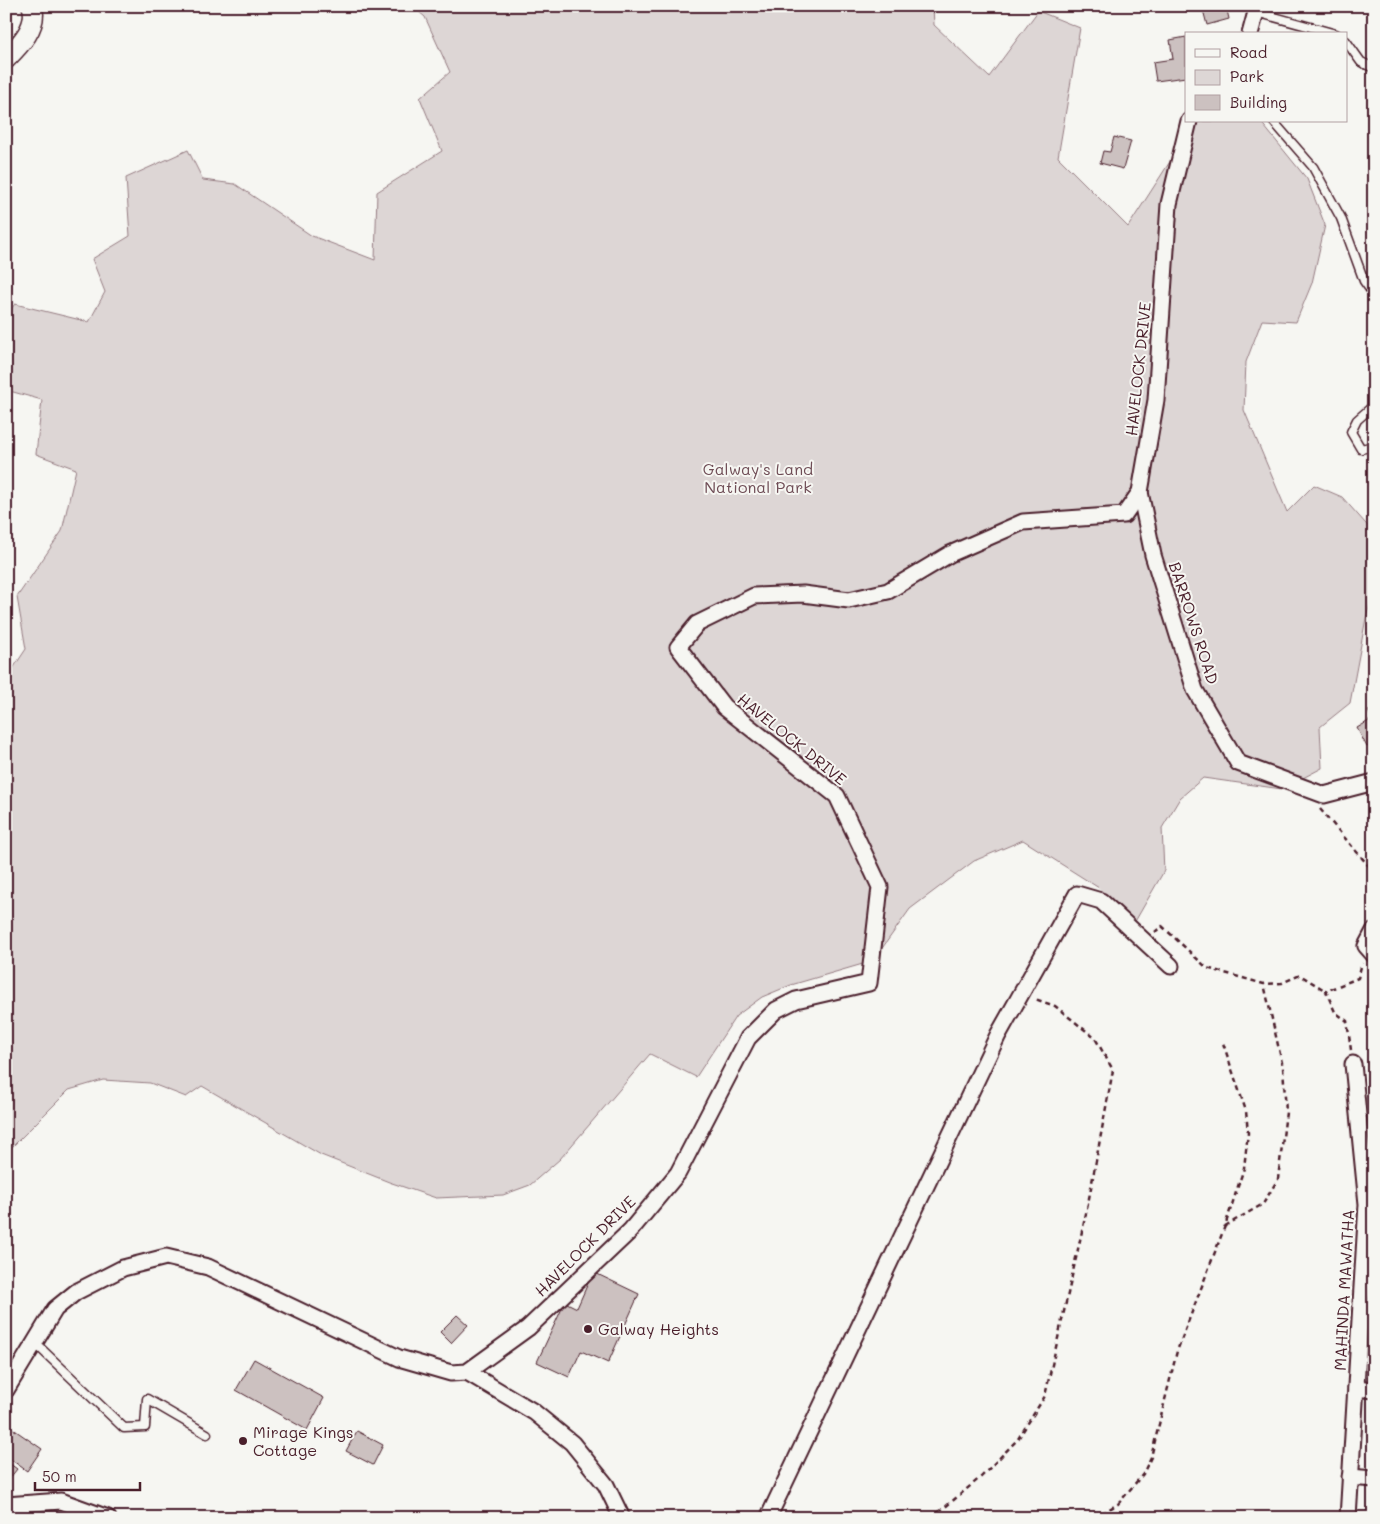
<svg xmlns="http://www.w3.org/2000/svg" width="1380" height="1524" viewBox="0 0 1380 1524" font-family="Mali,sans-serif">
  <rect width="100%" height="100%" fill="#f6f6f2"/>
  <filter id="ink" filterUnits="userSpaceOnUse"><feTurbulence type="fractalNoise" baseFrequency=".02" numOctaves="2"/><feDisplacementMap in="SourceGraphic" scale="10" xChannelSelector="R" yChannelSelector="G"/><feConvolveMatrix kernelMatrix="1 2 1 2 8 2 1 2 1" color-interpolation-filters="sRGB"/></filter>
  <g filter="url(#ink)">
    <!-- green -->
    <polygon fill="#ddd6d5" stroke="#947a80" points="412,6 933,6 934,25 989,77 1038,11 1080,28 1058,157 1128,227 1196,121 1260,121 1307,179 1325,225 1312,283 1296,322 1262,320 1246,362 1244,410 1287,512 1314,485 1342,497 1374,533 1374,590 1366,618 1350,703 1320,727 1322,768 1282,789 1203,778 1180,798 1162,828 1164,871 1133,925 1099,888 1023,840 974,861 910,909 873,961 791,985 762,997 736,1016 696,1077 650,1054 560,1159 530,1185 503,1195 436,1198 389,1182 321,1155 202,1086 186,1097 150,1083 103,1080 69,1090 6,1153 6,679 26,649 17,597 62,531 76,469 36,454 42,400 6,390 6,315 15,304 89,322 105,292 92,259 130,236 126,178 188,150 203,180 235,184 312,236 375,260 377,192 442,151 420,98 450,72 425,17"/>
    <!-- building -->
    <g fill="#ccc1c0" stroke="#4a1f2b">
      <polygon points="1187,6 1226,6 1229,19 1207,25 1202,6 1188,10"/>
      <polygon points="1186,37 1186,77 1156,81 1153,62 1173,59 1170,40"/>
      <polygon points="1114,137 1131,141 1123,169 1100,163 1103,151 1110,152"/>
      <polygon points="1374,708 1374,743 1367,747 1357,728 1372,719 1368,711"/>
      <polygon points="1374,997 1374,1012 1367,1008"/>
      <polygon points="593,1272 639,1294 608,1363 581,1351 569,1377 537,1362 565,1302 577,1308"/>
      <polygon points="457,1315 468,1325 451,1343 440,1332"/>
      <polygon points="254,1359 324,1398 307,1430 236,1390"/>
      <polygon points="6,1424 42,1449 27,1471 6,1456"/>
      <polygon points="357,1431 383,1445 373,1465 346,1451"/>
      <polygon points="6,1461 17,1469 6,1483"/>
    </g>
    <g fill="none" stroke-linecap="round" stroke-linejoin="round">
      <!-- service casing -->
      <g stroke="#4a1f2b" stroke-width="11">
        <g id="service">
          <polyline points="1256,12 1336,34"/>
          <polyline points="1346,41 1361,62 1374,68"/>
          <polyline points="1273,121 1313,167 1341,218 1364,281 1374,295"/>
          <polyline points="1374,405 1357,420 1351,432 1361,449 1374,446"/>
          <polyline points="35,1343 124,1428 145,1427 147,1399 207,1434"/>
        </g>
      </g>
      <!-- minor casing -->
      <g stroke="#4a1f2b" stroke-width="19">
        <g id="minor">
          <polyline points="1250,34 1256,12 1255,6"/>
          <polyline points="1140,492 1153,555 1195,690 1238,763 1324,795 1374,782"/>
          <polyline points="1374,931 1366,946 1374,955"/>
          <polyline points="467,1372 534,1412 572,1443 606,1485 622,1518"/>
          <polyline points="1356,1388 1374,1390"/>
          <polyline points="6,1390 55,1309 76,1292 123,1268 166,1257 208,1267 399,1358 451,1373 467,1372 528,1328 630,1231 678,1173 748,1038 776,1010 796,1000 869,983 880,887 837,796 724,707 678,647 697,624 754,596 803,594 849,600 888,591 950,554 1023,522 1124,515 1140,492 1156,400 1169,204 1189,121"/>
          <polyline points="1350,1477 1374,1479"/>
          <polyline points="6,1505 61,1501 108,1518"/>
          <polyline points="768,1518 998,1035 1077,894 1101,901 1171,966"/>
          <polyline points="1348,1518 1367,1204 1353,1064"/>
        </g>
      </g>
      <!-- tertiary casing -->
      <g stroke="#4a1f2b" stroke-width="22">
        <path id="tertiary" d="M6,59C19,46 39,26 32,6"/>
      </g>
      <!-- path -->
      <g stroke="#4a1f2b" stroke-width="2.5" stroke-dasharray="5 4" stroke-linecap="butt">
        <polyline points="1320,809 1374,872"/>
        <polyline points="1155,932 1162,926 1207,968 1264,984 1282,983 1300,975 1326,991"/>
        <polyline points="1351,1050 1347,1021 1335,1012 1326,991 1358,978 1362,963"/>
        <polyline points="1225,1226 1263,1204 1278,1179 1286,1112 1283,1067 1264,984"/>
        <polyline points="932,1518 981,1477 1018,1439 1045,1396 1087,1209 1113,1070 1095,1038 1055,1006 1035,999"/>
        <polyline points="1094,1518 1118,1504 1143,1474 1151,1457 1177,1351 1225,1226 1244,1168 1248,1133 1246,1111 1223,1043"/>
      </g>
      <!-- service -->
      <use href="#service" stroke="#f6f6f2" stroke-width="8"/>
      <!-- minor -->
      <use href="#minor" stroke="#f6f6f2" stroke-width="15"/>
      <!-- tertiary -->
      <use href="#tertiary" stroke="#f6f6f2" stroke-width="19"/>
    </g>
  </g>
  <!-- markers -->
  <g fill="#4a1f2b" stroke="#f6f6f2" stroke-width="2">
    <circle cx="588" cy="1329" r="5"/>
    <circle cx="243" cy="1441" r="5"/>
  </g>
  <g text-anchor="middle" stroke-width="4" stroke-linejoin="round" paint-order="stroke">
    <!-- street labels -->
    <g font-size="16" fill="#4a1f2b" stroke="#f6f6f2">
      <text transform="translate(1138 369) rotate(-84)" y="6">HAVELOCK DRIVE</text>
      <text transform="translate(1194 623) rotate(72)" y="6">BARROWS ROAD</text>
      <text transform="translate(792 739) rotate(39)" y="6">HAVELOCK DRIVE</text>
      <text transform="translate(585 1246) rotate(-45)" y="6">HAVELOCK DRIVE</text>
      <text transform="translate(1344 1290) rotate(-87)" y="6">MAHINDA MAWATHA</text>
    </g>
    <!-- park labels -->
    <g font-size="16" fill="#6f4d56" stroke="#f6f6f2">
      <text x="758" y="475">Galway's Land<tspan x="758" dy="18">National Park</tspan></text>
    </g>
    <!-- poi labels -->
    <g font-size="16" fill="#4a1f2b" stroke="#f6f6f2" text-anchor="start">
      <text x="598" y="1335">Galway Heights</text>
      <text x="253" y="1438">Mirage Kings<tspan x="253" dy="18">Cottage</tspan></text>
    </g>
  </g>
  <!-- margin -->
  <rect width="1380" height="1524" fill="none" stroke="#f6f6f2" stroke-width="25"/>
  <rect x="12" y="12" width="1355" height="1499" fill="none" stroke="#4a1f2b" stroke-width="2" filter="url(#ink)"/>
  <!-- legend -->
  <rect x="1185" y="32" width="162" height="90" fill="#f6f6f2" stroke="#b1a0a2"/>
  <rect x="1195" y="49" width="25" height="8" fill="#f6f6f2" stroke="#b1a0a2"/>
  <text x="1230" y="58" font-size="15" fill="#4a1f2b">Road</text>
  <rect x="1195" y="70" width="25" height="15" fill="#ddd6d5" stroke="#b1a0a2"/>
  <text x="1230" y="82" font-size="15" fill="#4a1f2b">Park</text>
  <rect x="1195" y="95" width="25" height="15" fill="#ccc1c0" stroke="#b1a0a2"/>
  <text x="1230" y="108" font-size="15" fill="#4a1f2b">Building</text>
  <!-- scale -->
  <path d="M35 1482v8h105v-8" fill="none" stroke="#4a1f2b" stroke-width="2.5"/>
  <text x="42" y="1482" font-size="15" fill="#4a1f2b" stroke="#f6f6f2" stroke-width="4" paint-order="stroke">50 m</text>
</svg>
